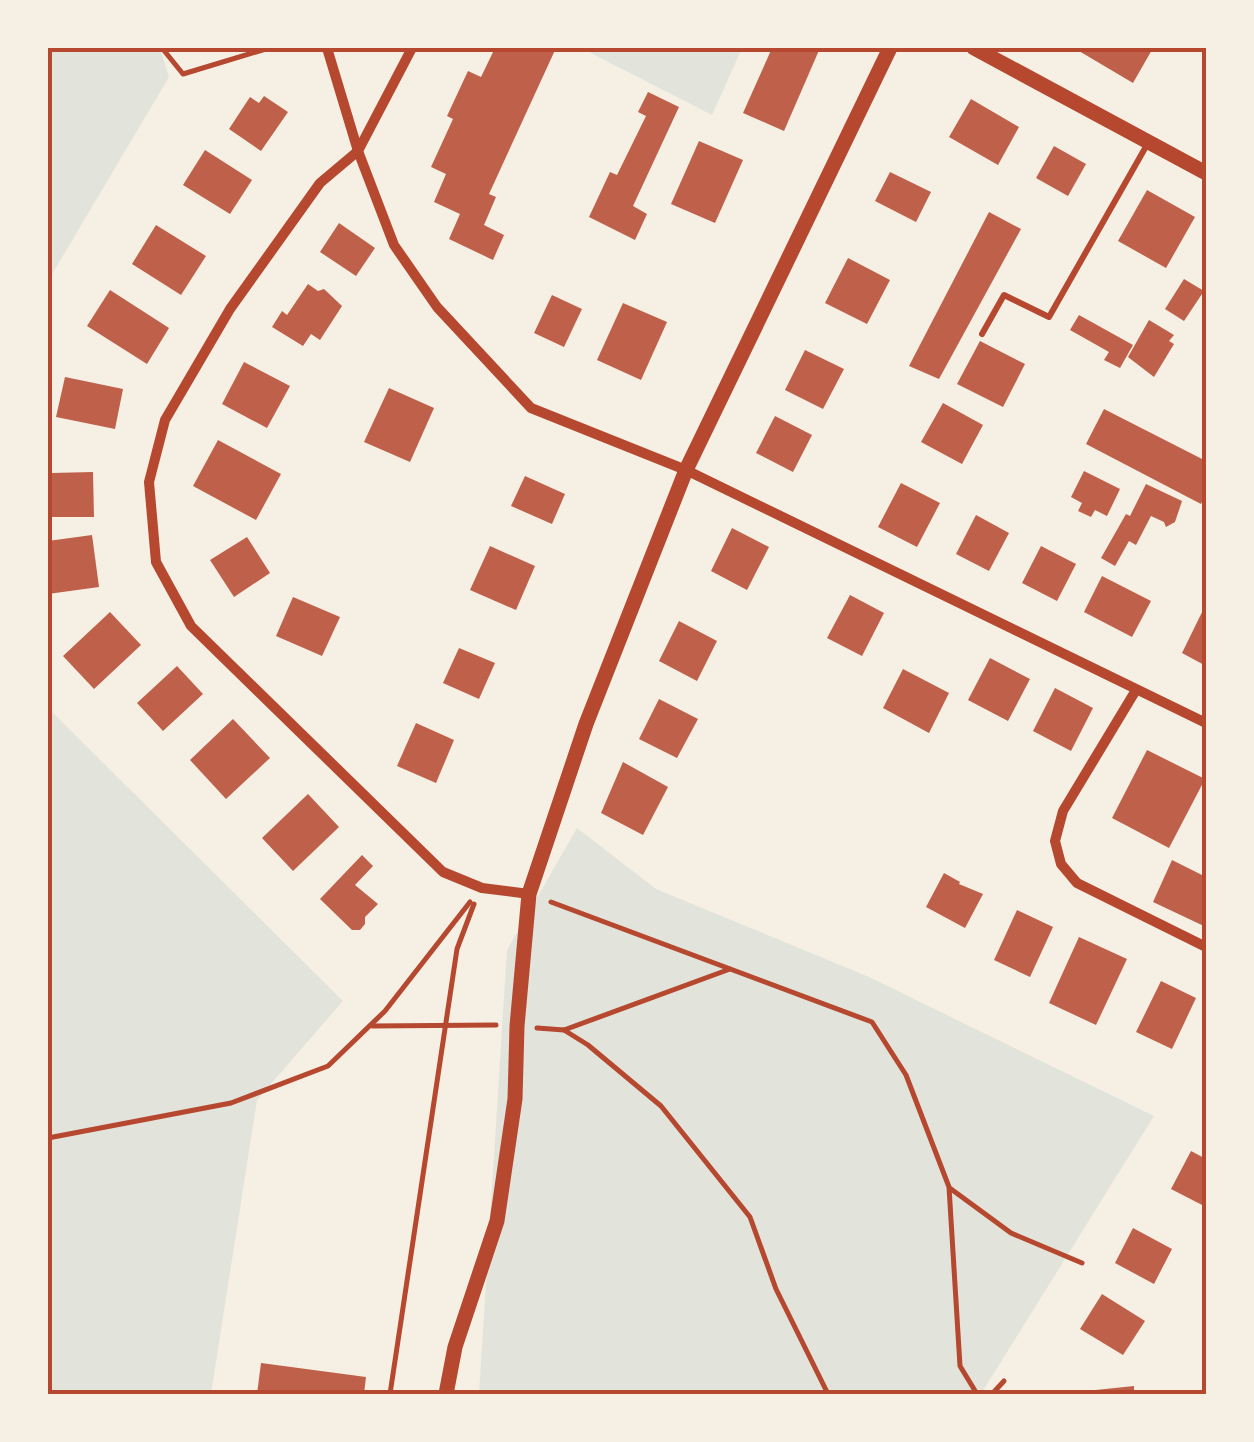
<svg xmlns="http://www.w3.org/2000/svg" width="1254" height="1442" viewBox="0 0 1254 1442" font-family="'PT Sans Narrow',sans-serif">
  <rect width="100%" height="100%" fill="#f6efe4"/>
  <!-- green -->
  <g fill="#e2e4dc">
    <polygon points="48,48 160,48 169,77 48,281"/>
    <polygon points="581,48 742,48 712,115"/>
    <polygon points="48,708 343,1001 257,1100 211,1394 48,1394"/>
    <polygon points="577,828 656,889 869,977 1154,1116 981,1394 479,1394 507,950"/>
  </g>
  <!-- building -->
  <g fill="#bf614a">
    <polygon points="495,48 556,48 489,194 496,197 484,225 504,235 493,260 449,239 460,214 434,202 446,174 431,167 453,119 447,116 468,71 481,77"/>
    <polygon points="772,48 820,48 784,131 743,113"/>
    <polygon points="1081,48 1153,48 1133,83 1079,51"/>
    <polygon points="648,92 679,107 633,206 647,214 635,240 589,217 610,172 617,175 646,116 638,112"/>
    <polygon points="264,96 288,112 261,151 229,129 250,97 259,103"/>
    <polygon points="971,99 1019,127 998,165 949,137"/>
    <polygon points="699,141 743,160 715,223 671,204"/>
    <polygon points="1054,146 1086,164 1068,196 1036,178"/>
    <polygon points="205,150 252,180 230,214 183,185"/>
    <polygon points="890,172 931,192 916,222 875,201"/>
    <polygon points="1147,190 1195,217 1166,268 1118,241"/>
    <polygon points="989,212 1021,229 939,379 909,366"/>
    <polygon points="339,223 375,248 356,276 320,252"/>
    <polygon points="156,225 206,256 181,295 132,264"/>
    <polygon points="848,258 890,280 867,324 825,303"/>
    <polygon points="1184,279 1204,291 1184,321 1165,309"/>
    <polygon points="308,284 318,291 324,289 342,306 320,340 311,334 303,346 272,327 282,311 287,315"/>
    <polygon points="110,290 169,328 147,364 87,326"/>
    <polygon points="552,295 582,309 564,347 534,333"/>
    <polygon points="623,303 667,322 641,380 597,360"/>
    <polygon points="1079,315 1133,345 1120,368 1104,360 1109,352 1070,330"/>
    <polygon points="1149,320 1174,335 1169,341 1174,344 1154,377 1128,357"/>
    <polygon points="980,341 1025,364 1003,407 957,384"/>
    <polygon points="805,350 844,369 823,409 785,390"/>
    <polygon points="244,362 290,386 267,428 222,404"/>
    <polygon points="65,377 123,389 115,429 56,417"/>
    <polygon points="389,388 434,408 410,462 364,442"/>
    <polygon points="943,403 983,425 962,464 921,442"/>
    <polygon points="1104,409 1206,461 1206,493 1201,504 1086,444"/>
    <polygon points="775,416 812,435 793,472 756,453"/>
    <polygon points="218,440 281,474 256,520 193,486"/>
    <polygon points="1084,471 1120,489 1107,516 1095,510 1091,517 1078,511 1082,503 1071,497"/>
    <polygon points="93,472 94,517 51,517 51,473"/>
    <polygon points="525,476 565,494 552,524 511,506"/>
    <polygon points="901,483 940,503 917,547 878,527"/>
    <polygon points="1146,484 1182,501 1175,522 1166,527 1164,522 1151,516 1136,545 1129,541 1115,566 1101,558 1126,514 1130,516"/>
    <polygon points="976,515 1009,533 989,571 956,554"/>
    <polygon points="732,528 769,547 747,590 711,571"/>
    <polygon points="92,535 99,587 48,594 48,541"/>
    <polygon points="247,537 270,573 234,597 210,560"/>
    <polygon points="490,546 535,566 516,610 470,590"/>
    <polygon points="1041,546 1076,564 1057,601 1022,583"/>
    <polygon points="1102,576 1151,601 1132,637 1084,612"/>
    <polygon points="850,595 884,613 862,656 827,638"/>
    <polygon points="293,597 340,617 322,656 276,636"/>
    <polygon points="1206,604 1206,666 1182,653"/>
    <polygon points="110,612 141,645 94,689 63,656"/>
    <polygon points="679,621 717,641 697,681 659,661"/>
    <polygon points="459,648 495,663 479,699 443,683"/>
    <polygon points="990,658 1030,679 1008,721 968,700"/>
    <polygon points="177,666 203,694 163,731 137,703"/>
    <polygon points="903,669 949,693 929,733 883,708"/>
    <polygon points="1055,688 1093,708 1071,751 1033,731"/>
    <polygon points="659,699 698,719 677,758 639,739"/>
    <polygon points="233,719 270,758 226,799 190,760"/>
    <polygon points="416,723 454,740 436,783 397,766"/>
    <polygon points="1147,750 1205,779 1169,848 1112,818"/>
    <polygon points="623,762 668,787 643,835 601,813"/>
    <polygon points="308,794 339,827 293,871 262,838"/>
    <polygon points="362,855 373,866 355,885 378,904 365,917 365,924 360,930 352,930 320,899"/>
    <polygon points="1172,860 1206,877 1206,927 1153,902"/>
    <polygon points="944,873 960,882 959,884 983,894 965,928 926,907"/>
    <polygon points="1017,910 1053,927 1030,977 994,960"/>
    <polygon points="1079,937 1127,959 1096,1025 1049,1003"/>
    <polygon points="1161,981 1196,998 1172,1049 1136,1032"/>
    <polygon points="1191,1151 1206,1159 1206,1207 1171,1189"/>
    <polygon points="1133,1228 1172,1249 1154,1284 1115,1263"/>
    <polygon points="1102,1294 1145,1321 1123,1355 1080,1329"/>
    <polygon points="261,1363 366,1377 364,1394 257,1394"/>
    <polygon points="1134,1386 1134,1394 1086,1394 1086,1391"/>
  </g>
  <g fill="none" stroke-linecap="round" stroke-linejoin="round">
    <!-- path -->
    <g stroke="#b5482f" stroke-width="5">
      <polyline points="162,48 183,74 269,48"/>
      <polyline points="551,902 872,1022 906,1075 949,1187 960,1366 977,1394"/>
      <polyline points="372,1026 496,1025"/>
      <polyline points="537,1028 564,1030 730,969"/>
      <polyline points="564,1030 588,1045 661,1106 750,1217 776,1289 828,1394"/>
      <polyline points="48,1138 231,1103 328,1066 385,1011 470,902"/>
      <polyline points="951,1189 1011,1233 1082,1263"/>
      <polyline points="390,1394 457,949 474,904"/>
      <polyline points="992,1394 1004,1381"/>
    </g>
    <!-- service -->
    <polyline stroke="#b5482f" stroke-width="6" points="982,334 1004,295 1049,317 1148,143"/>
    <!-- minor -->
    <g stroke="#b5482f" stroke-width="10">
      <polyline points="327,48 358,151 394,245 437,307 531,408 686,470 1206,723"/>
      <polyline points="412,48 358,151 320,183 230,309 165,420 149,482 156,562 191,626 443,872 482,888 529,894"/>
      <polyline points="1136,690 1063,811 1055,841 1061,864 1077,883 1206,947"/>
    </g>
    <!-- tertiary -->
    <g stroke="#b5482f" stroke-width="15">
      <polyline points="974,48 1206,173"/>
      <polyline points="446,1394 455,1347 497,1221 515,1099 517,1026 529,894 586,724 686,470 890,48"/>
    </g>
  </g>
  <!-- border -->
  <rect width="1254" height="1442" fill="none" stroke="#f6efe4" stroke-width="100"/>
  <rect x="50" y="50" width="1154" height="1342" fill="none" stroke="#b5482f" stroke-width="4"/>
</svg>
